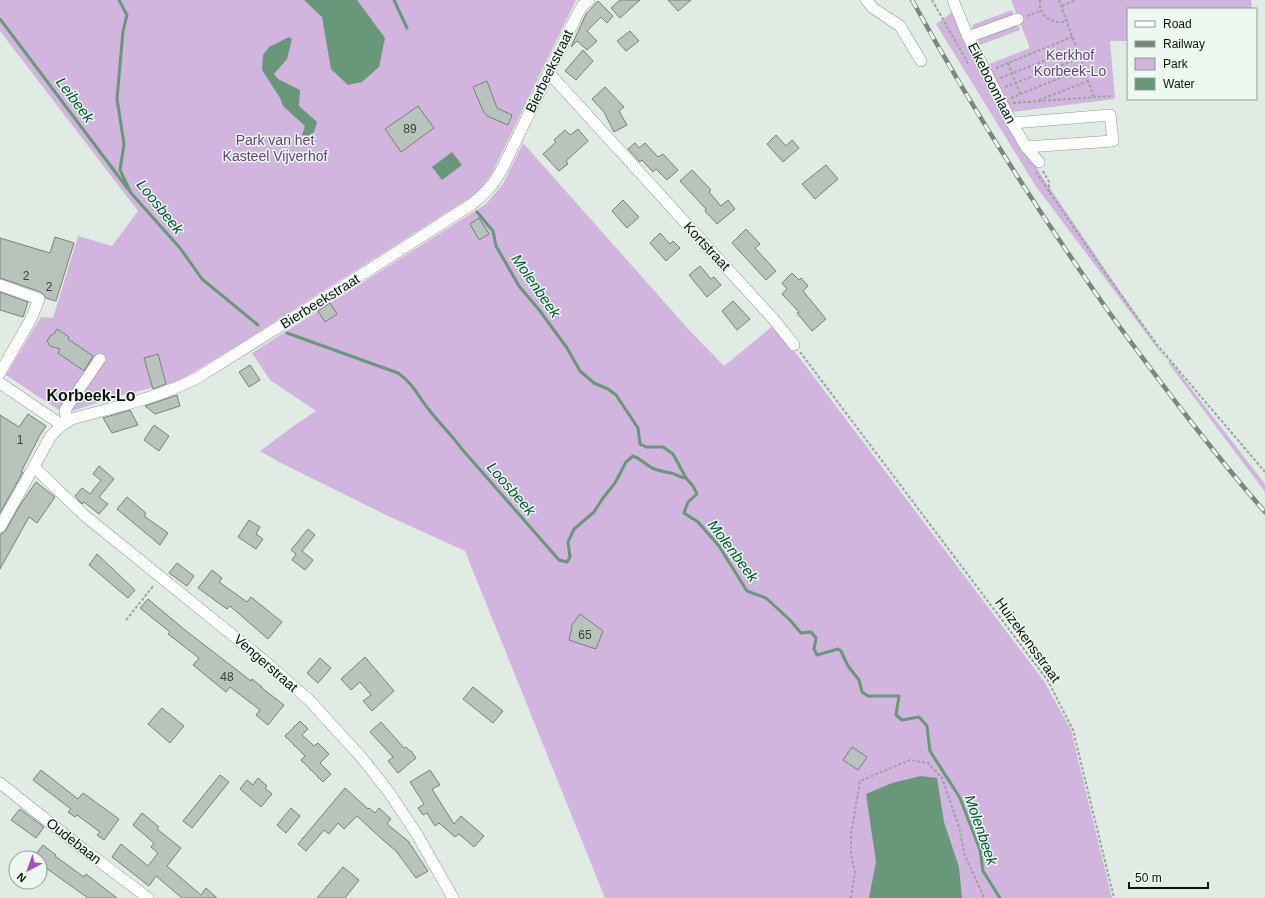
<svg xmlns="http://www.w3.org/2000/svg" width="1265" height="898" viewBox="0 0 1265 898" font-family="Arial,sans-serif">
  <rect width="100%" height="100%" fill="#dfebe3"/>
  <!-- green -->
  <g fill="#d1b5de">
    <polygon points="0,0 576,0 492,173 482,187 471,197 240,344 177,382 118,396 72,411 57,409 6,375 41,317 53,318 78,236 112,246 138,211 0,31"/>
    <polygon points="1011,0 1251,0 1252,9 1128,9 1128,41 1110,41 1115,99 1011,112 984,66 1030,48"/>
    <polygon points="1012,10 1014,17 974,32 972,25"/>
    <polygon points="954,11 1010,123 1043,178 1154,341 1168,363 1170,361 1265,484 1265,492 1035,185 936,24"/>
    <polygon points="1017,23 1020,30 980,45 977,38"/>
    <polygon points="523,143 690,331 724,366 774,325 792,348 1044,681 1071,730 1112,898 605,898 465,551 386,515 279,462 260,451 295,425 316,411 270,380 252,353 486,204 503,184"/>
  </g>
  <!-- water -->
  <g fill="#699779">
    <polygon points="304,0 357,0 385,38 379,67 362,82 348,85 331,69 322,17"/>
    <polygon points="289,37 292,39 287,59 274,74 278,79 300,90 299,106 317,122 314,132 308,136 302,135 305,126 283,106 280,98 262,70 263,55 269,47"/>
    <polygon points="452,152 462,165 442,180 432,167"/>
    <polygon points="921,776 937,778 944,822 959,867 962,898 869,898 876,862 866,794 892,783"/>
  </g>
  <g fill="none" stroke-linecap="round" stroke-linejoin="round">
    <!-- stream -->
    <g stroke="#699779" stroke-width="3">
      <polyline points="119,0 127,15 123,31 117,99 124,144 120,170 131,193 180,248 202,279 258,325"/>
      <polyline points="394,0 407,28"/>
      <polyline points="0,19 128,189"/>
      <polyline points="477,212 493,231 496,246 519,286 540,311 567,348 580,371 594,383 608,389 616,395 638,428 640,444 646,447 663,447 673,454 686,478 693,486 697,494 688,502 684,513 698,522 719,546 747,591 766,598 790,620 801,633 811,632 816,638 814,649 817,655 838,649 841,651 848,666 859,680 862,692 868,696 899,696 896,715 902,720 919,717 927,726 930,751 960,798 980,850 983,871 1000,898"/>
      <path d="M287,333L398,373C413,383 419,398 430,411C440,424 451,434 461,448L559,560L567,562L570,557L568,542L574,529L594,512L603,498L615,483L626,462L633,456C641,459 645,464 652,468C659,471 665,472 671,473C677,474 679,478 686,478"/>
    </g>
  </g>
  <!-- building -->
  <g fill="#b8c3bb" stroke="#758078">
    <polygon points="620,0 640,0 620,18 611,8"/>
    <polygon points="668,0 691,0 678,11"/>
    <polygon points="598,1 613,16 607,23 601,17 587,31 597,41 587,50 577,41 571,47 586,14"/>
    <polygon points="630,31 639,41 626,51 617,41"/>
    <polygon points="583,50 593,61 576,80 565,71"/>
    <polygon points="487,81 497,108 512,115 508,125 487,116 483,111 473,87"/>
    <polygon points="605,87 624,107 619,111 627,125 614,132 604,112 592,99"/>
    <polygon points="418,106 434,128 401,152 385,129"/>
    <polygon points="578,129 588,141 566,161 568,164 559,171 543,154 556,142 554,140 565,130 570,135"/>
    <polygon points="776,135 786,146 792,140 799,148 783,162 767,144"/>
    <polygon points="635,143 639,148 645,143 658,157 663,154 678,170 667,180 656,169 653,172 642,160 640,162 628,149"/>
    <polygon points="826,165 838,179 815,199 802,184"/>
    <polygon points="692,170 711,190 709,192 721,206 728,200 735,209 717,224 705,211 706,209 680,181"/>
    <polygon points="623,200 639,217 627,228 612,211"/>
    <polygon points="479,218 489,234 479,240 470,224"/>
    <polygon points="746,229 760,244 755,248 776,271 766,280 732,243"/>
    <polygon points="660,233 670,244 673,241 680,248 666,261 650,243"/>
    <polygon points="55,237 74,243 56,301 46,298 41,292 0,278 0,238 50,253"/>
    <polygon points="700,266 711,279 714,277 721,285 707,297 689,275"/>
    <polygon points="792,273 799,280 801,278 808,286 803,291 826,319 812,331 797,313 799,312 782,294 787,289 782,283"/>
    <polygon points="0,292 28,302 23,317 0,310"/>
    <polygon points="733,301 750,319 737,330 722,311"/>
    <polygon points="330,303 337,314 325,322 318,311"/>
    <polygon points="57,329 69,337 68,339 93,356 84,371 58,353 60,349 50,346 47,341 51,335 54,334"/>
    <polygon points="158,354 166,384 153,389 144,358"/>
    <polygon points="250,365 260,380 249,387 239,372"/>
    <polygon points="177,395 180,406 155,414 145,406"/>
    <polygon points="130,410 138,425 112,433 103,418"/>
    <polygon points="28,414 46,426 40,435 21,472 23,472 0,513 0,415 19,427"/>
    <polygon points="154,425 169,436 159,451 144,440"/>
    <polygon points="99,466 114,479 99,497 108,504 99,514 84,502 82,504 75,496 82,488 90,494 101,480 93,474"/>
    <polygon points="36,482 55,497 37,523 29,517 0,569 0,535 6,530 20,505"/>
    <polygon points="127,497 146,513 144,516 168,533 160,545 117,509"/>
    <polygon points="249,520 260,527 256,534 263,539 256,549 238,537"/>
    <polygon points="308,529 315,535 302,551 313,560 305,570 292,560 296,554 291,550"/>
    <polygon points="97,554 135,590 128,598 89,565"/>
    <polygon points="177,563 194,576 187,586 169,573"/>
    <polygon points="212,570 222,578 219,582 247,602 251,597 282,622 268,639 230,606 227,609 198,588"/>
    <polygon points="148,599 185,630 251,681 252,679 262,687 262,688 284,705 268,725 256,715 260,710 230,687 226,692 193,665 199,658 168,634 170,632 140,608"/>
    <polygon points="580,614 603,631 596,649 569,640 572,627 571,626"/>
    <polygon points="365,657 394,691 372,711 363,701 371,695 360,682 351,690 341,679"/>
    <polygon points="320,658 331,668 318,683 307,673"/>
    <polygon points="473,687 503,711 493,723 463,699"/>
    <polygon points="162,708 184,726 170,743 148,724"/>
    <polygon points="300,721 308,729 302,735 314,746 318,743 329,754 320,763 331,774 323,782 301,760 305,756 285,736"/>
    <polygon points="381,722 404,748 406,747 410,751 411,751 416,758 398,773 388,761 393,757 370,732"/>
    <polygon points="852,747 867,757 858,770 843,760"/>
    <polygon points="41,770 78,799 83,793 119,819 104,840 97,835 100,832 77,815 75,817 68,812 71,809 33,780"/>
    <polygon points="430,770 440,785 432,789 454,824 461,816 484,836 474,847 459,834 455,837 439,823 435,826 427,813 423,815 418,808 424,804 410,782"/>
    <polygon points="220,775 229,782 192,828 183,821"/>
    <polygon points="258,778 267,786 265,788 272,794 261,807 240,789 247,780 253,785"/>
    <polygon points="345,788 368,809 369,808 375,813 379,808 391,819 387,824 408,841 428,871 416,878 396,851 383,840 357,816 344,829 338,823 329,834 324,830 306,851 298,844"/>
    <polygon points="291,808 300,816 286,833 277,825"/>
    <polygon points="20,809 44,827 36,838 11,820"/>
    <polygon points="142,813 159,827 157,829 181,848 167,866 201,895 206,888 217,898 182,898 156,876 149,886 112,857 121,844 148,866 158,853 151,847 154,843 133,825"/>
    <polygon points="43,845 56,855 55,856 84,877 86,874 117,898 88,898 46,868 40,864 40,858 33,858"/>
    <polygon points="343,867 359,880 345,898 317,898"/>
  </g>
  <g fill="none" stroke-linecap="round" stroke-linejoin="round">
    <!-- minor casing -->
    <g stroke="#8e9991" stroke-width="12">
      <g id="minor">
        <polyline points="866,0 873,8 900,26 921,61"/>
        <polyline points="953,0 968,37 1012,123 1026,147 1039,162"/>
        <polyline points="968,37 1018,19"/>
        <polyline points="549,73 776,322 794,345"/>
        <polyline points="1012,123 1110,115 1113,141 1026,147"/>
        <polyline points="0,285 39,299 31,319 0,373"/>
        <polyline points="0,383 62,425"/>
        <polyline points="67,422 65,410 100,359"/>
        <polyline points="34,467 84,515 262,659 309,700 362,758 388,791 418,836 453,898"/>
        <path d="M0,527L51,436L62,425L72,419C114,407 158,398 197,378L344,286L472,204C488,191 495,183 504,165L574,21L582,6L589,0"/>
        <polyline points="0,783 83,849 148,898"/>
      </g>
    </g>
    <!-- path -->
    <g stroke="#9aa49d" stroke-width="2" stroke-dasharray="3 2" stroke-linecap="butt">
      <polyline points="932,0 969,65"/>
      <path d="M1040,0C1038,16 1052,25 1067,21"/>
      <polyline points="1059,0 1094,97"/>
      <polyline points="1062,6 1076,0"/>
      <polyline points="1027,16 1041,11"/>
      <polyline points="1008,63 1020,94"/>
      <polyline points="996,68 1072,37"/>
      <polyline points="1000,78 1077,48"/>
      <polyline points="1005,87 1080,58"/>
      <polyline points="1011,98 1084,68"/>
      <polyline points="1039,100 1088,81"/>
      <polyline points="1013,103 1111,96"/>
      <polyline points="1043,171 1049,182 1049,192"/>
      <polyline points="1036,172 1103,270 1158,346 1265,472"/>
      <polyline points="800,352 1048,681 1073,730 1114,898"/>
      <polyline points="126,620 154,585"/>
      <polyline points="851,898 855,872 851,854 851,834 860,781 910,760 928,763 942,778 959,827 965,856 983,895 983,898"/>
    </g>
    <!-- minor -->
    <use href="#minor" stroke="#fff" stroke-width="11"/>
    <!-- rail casing -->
    <g stroke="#7c847f" stroke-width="4.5">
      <path id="rail" d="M912,0C972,109 1039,213 1111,315C1160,382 1210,449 1265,512"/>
    </g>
    <!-- rail -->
    <use href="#rail" stroke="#ecf8f0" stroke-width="3" stroke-dasharray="9" stroke-linecap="butt"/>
  </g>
  <g text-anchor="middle" stroke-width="3" stroke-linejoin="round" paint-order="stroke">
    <!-- number labels -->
    <g font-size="12" fill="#383e3a">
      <text x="410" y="133">89</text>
      <text x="26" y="280">2</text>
      <text x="49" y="291">2</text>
      <text x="20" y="444">1</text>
      <text x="585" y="639">65</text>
      <text x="227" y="681">48</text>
    </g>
    <!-- park labels -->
    <g font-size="14" fill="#663f76" stroke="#ecf8f0">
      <text x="1070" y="60">Kerkhof<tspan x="1070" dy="16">Korbeek-Lo</tspan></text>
      <text x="275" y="145">Park van het<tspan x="275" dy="16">Kasteel Vijverhof</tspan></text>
    </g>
    <!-- street labels -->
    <g font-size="14" fill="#0e120f" stroke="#ecf8f0">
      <text transform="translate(549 71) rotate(-64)" y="5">Bierbeekstraat</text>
      <text transform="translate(992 83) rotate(63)" y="5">Eikeboomlaan</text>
      <text transform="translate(707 246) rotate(47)" y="5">Kortstraat</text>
      <text transform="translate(320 301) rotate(-32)" y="5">Bierbeekstraat</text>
      <text transform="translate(1028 640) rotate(54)" y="5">Huizekensstraat</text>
      <text transform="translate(266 663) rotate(41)" y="5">Vengerstraat</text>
      <text transform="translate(74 841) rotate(38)" y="5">Oudebaan</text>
    </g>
    <!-- water labels -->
    <g font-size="15" font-style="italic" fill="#015730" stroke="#ecf8f0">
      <text transform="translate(75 100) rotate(53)" y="5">Leibeek</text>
      <text transform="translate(160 207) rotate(51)" y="5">Loosbeek</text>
      <text transform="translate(536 286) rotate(55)" y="5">Molenbeek</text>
      <text transform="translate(511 489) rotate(49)" y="5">Loosbeek</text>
      <text transform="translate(733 551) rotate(53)" y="5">Molenbeek</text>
      <text transform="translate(981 830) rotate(71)" y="5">Molenbeek</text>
    </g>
    <!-- quarter labels -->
    <g font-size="16" font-weight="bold" fill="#0e120f" stroke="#ecf8f0">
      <text x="91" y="401">Korbeek-Lo</text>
    </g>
  </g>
  <!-- legend -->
  <rect x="1127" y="8" width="130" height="92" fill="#ecf8f0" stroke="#939c96"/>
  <rect x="1135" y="21" width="20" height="6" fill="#ffffff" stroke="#939c96"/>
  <text x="1163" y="28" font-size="12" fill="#0e120f">Road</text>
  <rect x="1135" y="41" width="20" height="6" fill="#7c847f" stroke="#939c96"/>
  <text x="1163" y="48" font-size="12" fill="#0e120f">Railway</text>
  <rect x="1135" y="58" width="20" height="12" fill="#d1b5de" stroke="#939c96"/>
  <text x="1163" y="68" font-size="12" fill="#0e120f">Park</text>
  <rect x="1135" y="78" width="20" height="12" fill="#699779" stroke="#939c96"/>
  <text x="1163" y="88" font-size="12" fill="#0e120f">Water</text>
  <!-- north arrow -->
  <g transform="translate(28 870) rotate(221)"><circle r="19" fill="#ecf8f0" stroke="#939c96"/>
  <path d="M0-3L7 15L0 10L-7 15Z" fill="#a351c1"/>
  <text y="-6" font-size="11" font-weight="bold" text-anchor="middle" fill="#0e120f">N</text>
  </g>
  <!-- scale -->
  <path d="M1129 882v6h79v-6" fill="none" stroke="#0e120f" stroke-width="2"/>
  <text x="1135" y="882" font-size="12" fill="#0e120f" stroke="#ecf8f0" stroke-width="3" paint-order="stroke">50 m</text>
</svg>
